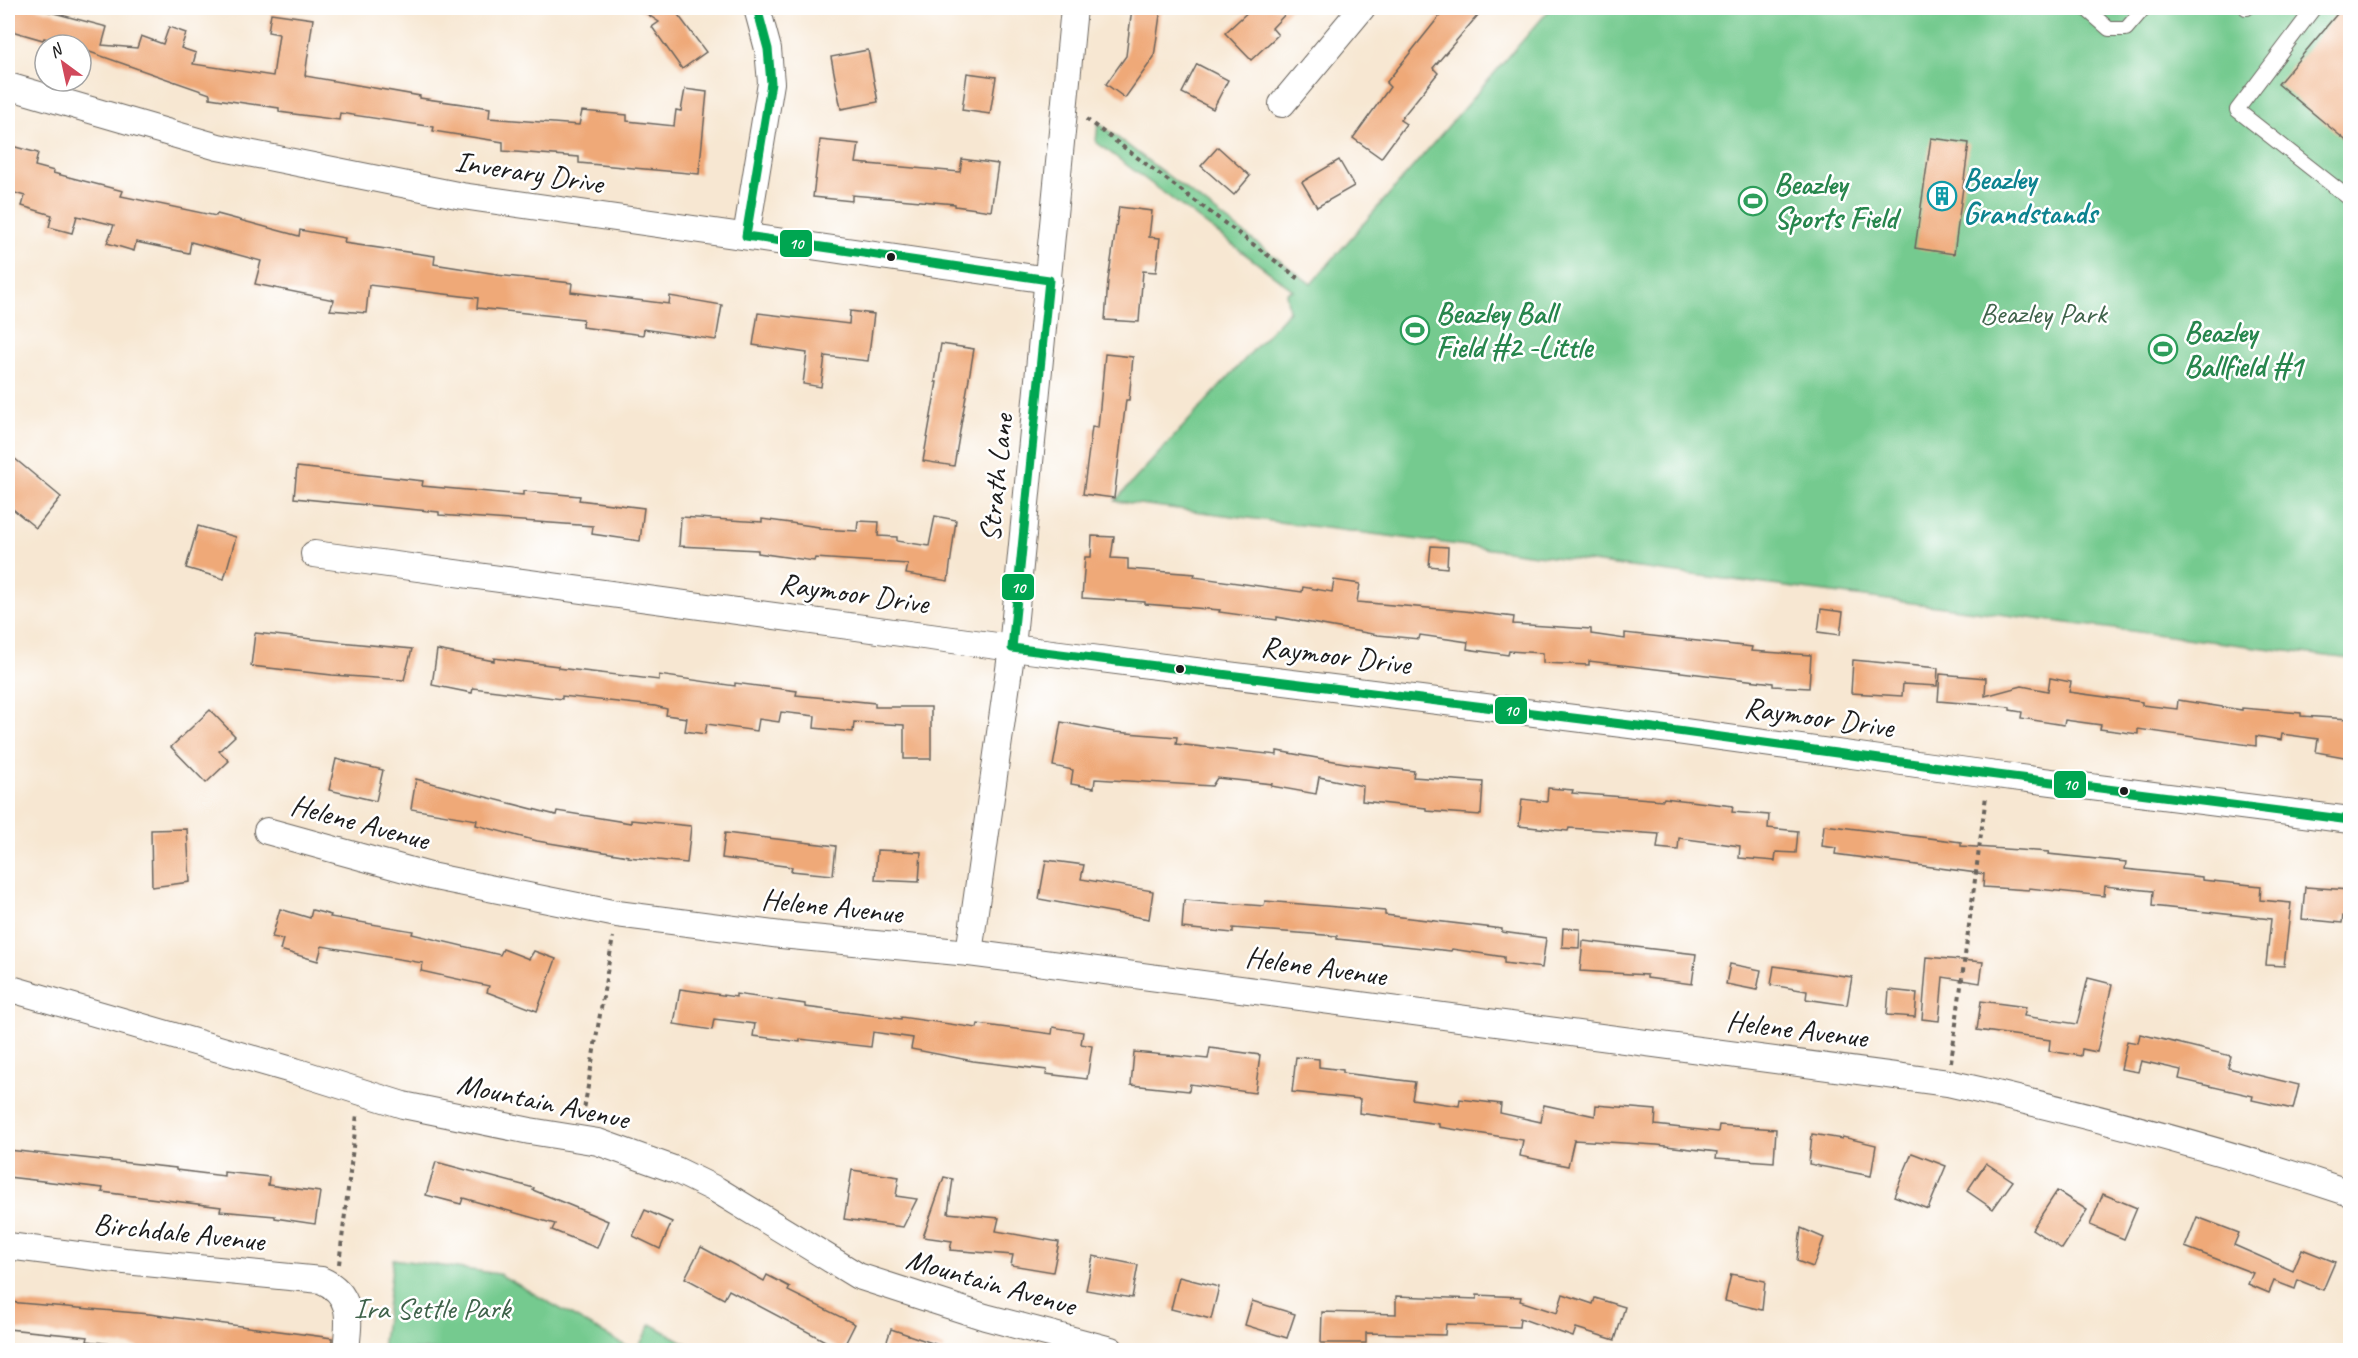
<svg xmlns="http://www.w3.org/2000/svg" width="2358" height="1358" viewBox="0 0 2358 1358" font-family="Caveat,sans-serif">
  <rect width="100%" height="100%" fill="#fff"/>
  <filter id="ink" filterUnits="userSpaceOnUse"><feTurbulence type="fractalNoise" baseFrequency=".0167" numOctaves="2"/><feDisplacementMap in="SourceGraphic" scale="12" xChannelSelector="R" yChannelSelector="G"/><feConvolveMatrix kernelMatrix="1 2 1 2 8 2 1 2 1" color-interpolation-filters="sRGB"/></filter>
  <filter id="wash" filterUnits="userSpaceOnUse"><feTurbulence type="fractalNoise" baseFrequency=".008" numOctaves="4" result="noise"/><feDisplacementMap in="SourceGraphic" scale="24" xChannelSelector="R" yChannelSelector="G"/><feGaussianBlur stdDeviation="1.35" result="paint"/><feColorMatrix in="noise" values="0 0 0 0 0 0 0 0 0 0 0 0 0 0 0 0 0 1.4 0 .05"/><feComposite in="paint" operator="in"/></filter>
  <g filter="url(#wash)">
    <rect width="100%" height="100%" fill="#f7e7d2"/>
    <!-- green -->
    <g fill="#74ca8f" stroke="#487356" stroke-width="1.5">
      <polygon points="1551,8 2350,8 2350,659 1115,501 1289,311 1286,293 1293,290 1096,142 1098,123 1311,284"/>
      <polygon points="393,1259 499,1274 633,1350 382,1350"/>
      <polygon points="651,1324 698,1350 637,1350"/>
    </g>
    <g id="blocks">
      <!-- building -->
      <g fill="#efa978">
        <polygon points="8,8 35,8 107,27 102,45 137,48 141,36 163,44 169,27 186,33 181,48 196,53 193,64 273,76 279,34 268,32 271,13 313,19 305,76 420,96 420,98 490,108 489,118 579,125 582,111 627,115 627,121 674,126 676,110 681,111 685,89 707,92 699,174 579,163 579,157 503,151 503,142 433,131 434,127 340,113 339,120 279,112 279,108 210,98 210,94 81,49 81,45 68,45 44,38 43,40 8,30"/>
        <polygon points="638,8 673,8 706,52 682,69 652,27 659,22"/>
        <polygon points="1132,8 1161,8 1154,57 1125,98 1106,84 1126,56"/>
        <polygon points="1252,8 1291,8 1272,28 1278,35 1251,60 1225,33"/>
        <polygon points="1446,8 1484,8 1433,68 1438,73 1400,120 1406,124 1381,158 1353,138 1390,87 1386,83"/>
        <polygon points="2342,8 2350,8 2350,144 2278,84"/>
        <polygon points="868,50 878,102 841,109 831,57"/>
        <polygon points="1197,64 1228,80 1213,109 1182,93"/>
        <polygon points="967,73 996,77 990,114 962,110"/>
        <polygon points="1931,138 1969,143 1954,254 1915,248"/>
        <polygon points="820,140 859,144 856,163 960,172 962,159 998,164 991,211 955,206 955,204 852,195 852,201 813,197"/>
        <polygon points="8,145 38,153 35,166 54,171 53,173 123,191 121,196 216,216 217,214 299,236 300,230 345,238 344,243 435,256 434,264 497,274 496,275 572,283 571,292 669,304 670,296 722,305 716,340 644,329 643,335 582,327 583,319 477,308 478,298 369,285 366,313 330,310 334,300 255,284 261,261 191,242 189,253 136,242 134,251 107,243 114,225 77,216 72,233 49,227 52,215 22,206 25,196 8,191"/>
        <polygon points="1218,147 1250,176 1234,195 1201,166"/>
        <polygon points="1339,160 1354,186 1317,207 1302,182"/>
        <polygon points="1119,207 1152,211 1149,237 1160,238 1156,272 1143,271 1139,322 1105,320 1108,281"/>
        <polygon points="850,311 874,314 868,361 825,356 821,387 803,384 807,353 753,345 758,313 849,324"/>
        <polygon points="941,344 974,349 954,466 923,461 937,382 935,382"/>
        <polygon points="1105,354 1133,357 1129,400 1126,400 1114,498 1083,494 1092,427 1098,428"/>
        <polygon points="8,453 61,497 36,528 8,505"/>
        <polygon points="297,467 423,481 422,486 523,495 523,491 580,496 579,500 644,508 640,541 592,534 593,526 439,515 439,512 294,498"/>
        <polygon points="935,516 956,520 948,581 906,574 908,564 815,558 814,561 758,553 758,550 679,546 681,517 762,522 762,519 819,527 819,529 857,531 858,521 879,522 878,536 897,537 897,541 929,546"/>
        <polygon points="198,526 236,537 224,579 186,568"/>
        <polygon points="1092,536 1114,537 1111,558 1128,559 1128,569 1195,574 1194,577 1302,592 1303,587 1332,592 1334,580 1360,584 1357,602 1464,611 1514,617 1513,624 1591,629 1591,634 1625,639 1625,633 1752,647 1751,651 1811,655 1809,688 1773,686 1773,683 1589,661 1589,665 1543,663 1543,653 1509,651 1508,655 1467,649 1468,642 1420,635 1419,639 1378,635 1277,617 1277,620 1219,612 1220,610 1145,604 1145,602 1082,598 1085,557 1091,557"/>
        <polygon points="1431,546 1448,547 1447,568 1429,566"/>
        <polygon points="1821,609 1843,612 1840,635 1818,632"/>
        <polygon points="255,633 340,642 412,649 404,680 332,675 251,666"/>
        <polygon points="437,650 494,661 494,658 558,666 558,668 659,680 659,675 735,686 735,683 797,691 796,695 875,703 875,707 931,707 931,759 904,759 904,725 854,722 853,732 814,728 815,716 781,712 779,722 759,719 757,731 707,724 705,734 685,731 687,718 666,715 667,709 655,706 562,696 562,699 473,688 472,693 432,685"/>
        <polygon points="1853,660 1938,668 1937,686 1903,684 1902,696 1851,693"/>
        <polygon points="1940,674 1986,678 1985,696 2022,686 2048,691 2050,678 2071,682 2069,692 2142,702 2142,705 2177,709 2178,700 2242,710 2242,708 2301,713 2301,716 2350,719 2350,758 2316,752 2318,739 2282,734 2281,740 2256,736 2256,746 2138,729 2138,734 2100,729 2101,725 2065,720 2064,725 2021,718 2022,712 2010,710 2010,707 1938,701"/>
        <polygon points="210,710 235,736 219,751 229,761 206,783 171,747"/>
        <polygon points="1061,722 1114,732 1177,737 1176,744 1277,755 1277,751 1351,764 1414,771 1413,777 1483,782 1481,815 1426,811 1426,808 1362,801 1363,786 1319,777 1316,794 1271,786 1272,784 1217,778 1212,786 1095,779 1094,788 1071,784 1073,770 1053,766"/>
        <polygon points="336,759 383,770 376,801 329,790"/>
        <polygon points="416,779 556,815 557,811 631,823 631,820 691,826 687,863 628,857 628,856 537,841 476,825 477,820 411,809"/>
        <polygon points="1548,788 1573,790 1572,793 1663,800 1664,798 1733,806 1732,812 1769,815 1768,828 1798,831 1796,853 1776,852 1775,861 1739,858 1740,846 1679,838 1678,850 1657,848 1659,834 1569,828 1568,831 1519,826 1522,799 1547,802"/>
        <polygon points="1824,825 1961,842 1961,846 2049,852 2048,854 2126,862 2125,869 2202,877 2202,880 2261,886 2260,900 2291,903 2284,966 2266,965 2271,919 2152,906 2153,891 2105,886 2104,896 2029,888 2029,890 1983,887 1984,874 1835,854 1836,848 1822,846"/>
        <polygon points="187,829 190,882 152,887 151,830"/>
        <polygon points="725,833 836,846 833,875 791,871 792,867 722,858"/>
        <polygon points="877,850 921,852 919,882 875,880"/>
        <polygon points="1046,860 1084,865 1081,879 1153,891 1149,919 1039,899"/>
        <polygon points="2305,887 2350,890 2350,917 2343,916 2342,923 2302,919"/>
        <polygon points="1184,900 1264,906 1265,901 1385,911 1385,915 1502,929 1502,932 1546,938 1542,968 1504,963 1504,957 1452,949 1451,951 1337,939 1337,936 1233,928 1233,933 1182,928"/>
        <polygon points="280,909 310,918 312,910 331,915 330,917 413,931 412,934 500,955 503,949 529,959 534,951 556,959 537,1011 487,992 489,986 421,971 423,963 322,946 318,961 280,950 283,939 272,937"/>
        <polygon points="1563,928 1580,929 1579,948 1562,947"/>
        <polygon points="1583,941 1696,954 1692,984 1647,978 1647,975 1580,971"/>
        <polygon points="1927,957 1983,962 1980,983 1943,977 1939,1021 1922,1019"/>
        <polygon points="1730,964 1761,970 1757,990 1726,984"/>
        <polygon points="1774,966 1852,977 1847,1005 1806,999 1807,991 1771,985"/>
        <polygon points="2088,978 2112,984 2097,1052 2082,1049 2081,1056 2049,1051 2050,1040 1977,1030 1981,1001 2026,1007 2024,1016 2077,1024"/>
        <polygon points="680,989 736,997 736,994 805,1004 805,1007 901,1019 901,1017 977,1028 978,1024 1052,1034 1053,1027 1083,1032 1081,1044 1092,1046 1087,1079 1046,1074 1047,1070 973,1061 911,1049 913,1038 873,1032 871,1047 800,1039 800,1042 753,1036 755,1024 714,1019 712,1030 674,1024"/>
        <polygon points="1889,990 1917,993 1915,1017 1887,1015"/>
        <polygon points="2140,1034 2231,1056 2228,1068 2299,1085 2293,1109 2252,1100 2253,1096 2179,1079 2181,1070 2141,1061 2138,1072 2121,1069 2127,1041 2138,1043"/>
        <polygon points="1210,1048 1260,1055 1255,1093 1190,1084 1189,1091 1131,1085 1134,1052 1208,1059"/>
        <polygon points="1296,1057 1319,1059 1319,1067 1343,1070 1343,1073 1415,1082 1412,1099 1459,1106 1460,1099 1501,1104 1500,1113 1541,1122 1544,1105 1595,1116 1596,1105 1656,1110 1655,1125 1718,1132 1719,1125 1776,1129 1774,1162 1716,1158 1717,1152 1657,1145 1574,1140 1568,1166 1520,1156 1523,1140 1439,1127 1439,1124 1359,1113 1360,1099 1292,1092"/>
        <polygon points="1812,1134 1842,1139 1843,1137 1876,1145 1871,1176 1809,1164"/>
        <polygon points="8,1150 176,1168 176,1170 224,1176 224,1172 269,1177 268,1185 320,1192 315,1224 275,1218 275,1216 220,1211 221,1207 102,1192 103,1188 8,1177"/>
        <polygon points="1912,1153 1946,1166 1928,1209 1894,1196"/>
        <polygon points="436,1162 534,1188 533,1190 608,1221 597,1248 552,1230 555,1224 463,1198 461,1204 426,1195"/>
        <polygon points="1986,1163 2013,1181 1993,1209 1967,1191"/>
        <polygon points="852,1170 899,1177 896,1196 917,1199 903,1227 844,1219"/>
        <polygon points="944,1177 953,1179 948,1213 999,1218 996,1231 1059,1242 1053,1272 1011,1265 1013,1255 950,1250 952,1241 923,1237"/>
        <polygon points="2057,1191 2087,1210 2062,1249 2032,1229"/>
        <polygon points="2103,1194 2137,1208 2124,1239 2090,1225"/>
        <polygon points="645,1210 672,1222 660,1249 633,1236"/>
        <polygon points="2197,1217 2239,1233 2234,1245 2293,1271 2302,1249 2335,1262 2323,1290 2298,1280 2295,1289 2274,1281 2269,1293 2248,1284 2253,1273 2185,1247"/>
        <polygon points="1801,1228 1824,1238 1813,1267 1797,1261"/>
        <polygon points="701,1247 764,1281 767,1275 790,1287 788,1291 855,1324 842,1350 729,1290 724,1299 685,1278"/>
        <polygon points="1093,1256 1138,1265 1132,1298 1086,1290"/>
        <polygon points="1731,1274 1765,1281 1762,1310 1725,1301"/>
        <polygon points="1179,1277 1219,1287 1211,1319 1171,1309"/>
        <polygon points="1563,1294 1593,1304 1595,1298 1625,1307 1615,1340 1576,1328 1573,1337 1520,1318 1519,1327 1446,1324 1445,1335 1366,1333 1366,1343 1321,1343 1322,1312 1396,1314 1396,1296 1477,1299 1477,1295 1521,1297 1520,1301 1557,1313"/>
        <polygon points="1252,1301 1295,1314 1287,1338 1245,1325"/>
        <polygon points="8,1302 149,1314 332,1338 331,1350 138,1350 138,1347 87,1341 88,1337 8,1329"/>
        <polygon points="891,1329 944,1347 944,1350 884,1350"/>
      </g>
    </g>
  </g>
  <g filter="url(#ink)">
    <use href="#blocks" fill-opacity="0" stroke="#69635c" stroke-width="1.5"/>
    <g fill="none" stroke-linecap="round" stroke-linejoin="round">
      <!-- service casing -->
      <g stroke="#69635c" stroke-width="16">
        <g id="service">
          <polyline points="2085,8 2109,29 2126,29 2144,8"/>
          <polyline points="2246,8 2247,8"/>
          <polyline points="2314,8 2237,110 2350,199"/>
        </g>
      </g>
      <!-- minor casing -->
      <g stroke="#69635c" stroke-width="28">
        <g id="minor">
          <polyline points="8,86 218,147 462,196 1049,280"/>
          <polyline points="1282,104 1362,8"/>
          <polyline points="746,236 771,83 768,49 757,8"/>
          <polyline points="314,554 1012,648 1670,730 1989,774 2350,820"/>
          <path d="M267,831L430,876L617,914L781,935L969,953L1948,1083C2083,1113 2219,1149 2350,1193"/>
          <polyline points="969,953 1012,648 1074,8"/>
          <polyline points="8,988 295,1071 403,1105 530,1131 598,1142 676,1170 717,1190 858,1276 985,1317 1111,1350"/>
          <path d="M8,1246L125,1261L321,1280C354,1294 349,1321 346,1350"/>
        </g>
      </g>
      <!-- path -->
      <g stroke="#69635c" stroke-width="4" stroke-dasharray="4.5 4.5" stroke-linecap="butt">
        <polyline points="1086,119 1302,281"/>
        <polyline points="1951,1062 1986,796"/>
        <polyline points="583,1116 613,937"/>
        <polyline points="339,1264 357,1114"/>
      </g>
      <!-- service -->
      <use href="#service" stroke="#fff" stroke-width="14"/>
      <!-- minor -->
      <use href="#minor" stroke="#fff" stroke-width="26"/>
      <!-- bus-1 casing -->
      <g stroke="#fff" stroke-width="14">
        <polyline id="bus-1" points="757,8 768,49 771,83 746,236 1049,280 1012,648 1670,730 1989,774 2350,820"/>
      </g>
      <!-- bus-1 -->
      <use href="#bus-1" stroke="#00a651" stroke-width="9"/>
    </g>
  </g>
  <!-- icons -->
  <defs>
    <g id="building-ring" transform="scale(1.5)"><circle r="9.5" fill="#fff" stroke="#0f9aa8" stroke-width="1.5"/><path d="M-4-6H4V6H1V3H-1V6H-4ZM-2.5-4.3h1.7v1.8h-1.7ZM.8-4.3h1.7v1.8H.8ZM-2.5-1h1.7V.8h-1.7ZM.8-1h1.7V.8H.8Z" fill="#0f9aa8"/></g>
    <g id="stadium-ring" transform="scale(1.5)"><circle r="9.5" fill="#fff" stroke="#2e9e5b" stroke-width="1.5"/><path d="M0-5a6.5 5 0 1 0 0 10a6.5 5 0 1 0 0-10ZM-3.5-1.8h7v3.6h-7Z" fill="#2e9e5b"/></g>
  </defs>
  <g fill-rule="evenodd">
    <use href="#building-ring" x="1942" y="196"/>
    <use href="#stadium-ring" x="1753" y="201"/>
    <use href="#stadium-ring" x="1415" y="330"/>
    <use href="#stadium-ring" x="2163" y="349"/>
  </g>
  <!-- markers -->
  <g fill="#1c1c1c" stroke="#fff" stroke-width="2">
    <circle cx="891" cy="257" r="5"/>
    <circle cx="1180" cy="669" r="5"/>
    <circle cx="2124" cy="791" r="5"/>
  </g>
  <g text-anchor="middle" stroke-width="5" stroke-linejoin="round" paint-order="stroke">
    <!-- street labels -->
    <g font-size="30" fill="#1c1c1c" stroke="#fff">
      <text transform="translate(529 172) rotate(9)" y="10">Inverary Drive</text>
      <text transform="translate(996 478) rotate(-84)" y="10">Strath Lane</text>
      <text transform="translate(854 593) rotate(8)" y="10">Raymoor Drive</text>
      <text transform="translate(1336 655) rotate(7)" y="10">Raymoor Drive</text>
      <text transform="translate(1819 717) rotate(8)" y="10">Raymoor Drive</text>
      <text transform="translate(360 822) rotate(15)" y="10">Helene Avenue</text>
      <text transform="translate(832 906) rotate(6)" y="10">Helene Avenue</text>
      <text transform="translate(1316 966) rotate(8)" y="10">Helene Avenue</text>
      <text transform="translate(1797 1029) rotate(7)" y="10">Helene Avenue</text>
      <text transform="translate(543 1101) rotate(12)" y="10">Mountain Avenue</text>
      <text transform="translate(179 1232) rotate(6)" y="10">Birchdale Avenue</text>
      <text transform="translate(991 1282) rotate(16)" y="10">Mountain Avenue</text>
    </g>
    <!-- culture labels -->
    <g font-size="30" font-weight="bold" fill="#0d838f" stroke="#fff" text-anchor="start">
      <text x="1963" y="189">Beazley<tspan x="1963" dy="34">Grandstands</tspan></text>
    </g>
    <!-- leisure labels -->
    <g font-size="30" font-weight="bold" fill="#27864d" stroke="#fff" text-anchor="start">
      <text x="1774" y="194">Beazley<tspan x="1774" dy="34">Sports Field</tspan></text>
      <text x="1436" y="323">Beazley Ball<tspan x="1436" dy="34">Field #2 -Little</tspan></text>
      <text x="2184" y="342">Beazley<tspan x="2184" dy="34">Ballfield #1</tspan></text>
    </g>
    <!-- park labels -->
    <g font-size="30" fill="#3f624a" stroke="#fff">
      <text x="2043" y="323">Beazley Park</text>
      <text x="432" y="1318">Ira Settle Park</text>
    </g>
  </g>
  <g stroke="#fff" stroke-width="2">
    <rect x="779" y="229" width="34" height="29" rx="6" fill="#00a651"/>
    <rect x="1001" y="573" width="34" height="28" rx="6" fill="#00a651"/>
    <rect x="1494" y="696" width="34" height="29" rx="6" fill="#00a651"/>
    <rect x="2053" y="770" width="34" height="29" rx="6" fill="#00a651"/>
  </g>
  <g font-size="16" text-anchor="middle" font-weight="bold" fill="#fff">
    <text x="796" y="249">10</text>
    <text x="1018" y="593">10</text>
    <text x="1511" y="716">10</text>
    <text x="2070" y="790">10</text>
  </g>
  <!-- margin -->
  <rect width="2358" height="1358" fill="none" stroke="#fff" stroke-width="30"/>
  <!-- north arrow -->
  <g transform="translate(63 63) rotate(327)"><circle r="28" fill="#ffffff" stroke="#a4a4a4" stroke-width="1.5"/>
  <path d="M0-4.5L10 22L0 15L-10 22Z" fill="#d1495b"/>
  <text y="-9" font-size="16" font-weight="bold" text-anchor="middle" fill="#1c1c1c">N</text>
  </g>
</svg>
